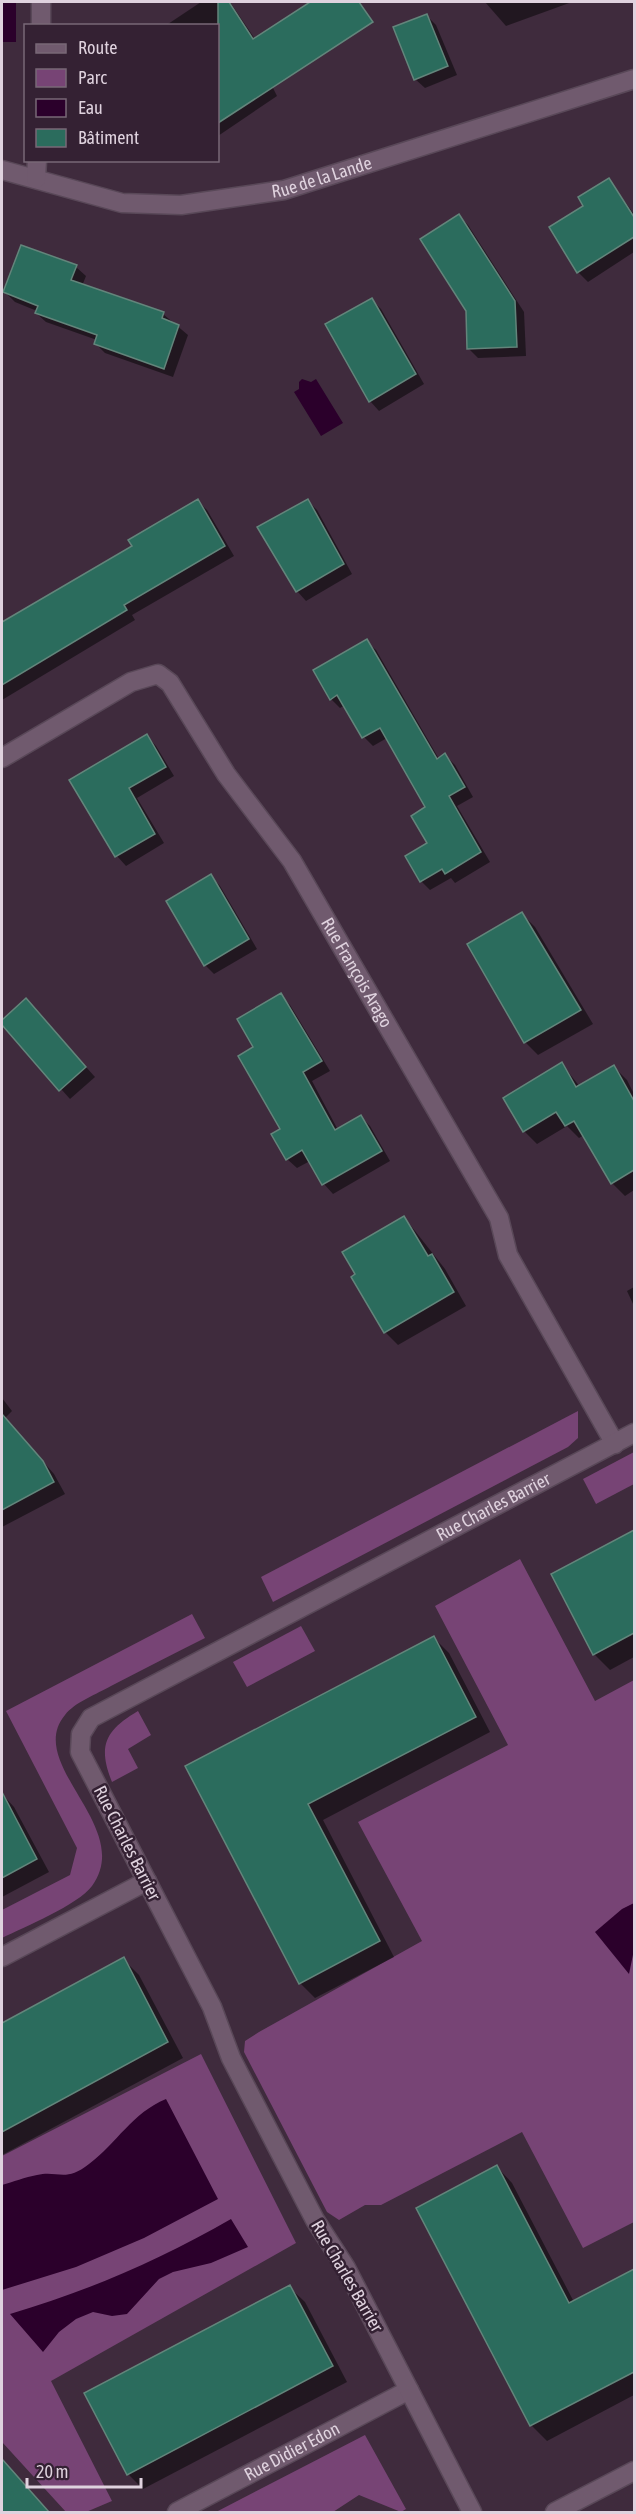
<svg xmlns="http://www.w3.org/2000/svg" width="636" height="2514" viewBox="0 0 636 2514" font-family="'Asap Condensed',sans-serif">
  <rect width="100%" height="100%" fill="#3f2b3d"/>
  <!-- green -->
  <g fill="#774475">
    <polygon points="578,1411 578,1438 568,1447 273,1602 261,1577"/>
    <polygon points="634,1452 634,1484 596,1504 583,1479"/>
    <polygon points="520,1559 595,1701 634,1680 634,2222 583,2248 522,2132 381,2205 365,2205 339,2220 327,2212 244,2052 245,2041 259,2032 422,1941 358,1822 508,1745 435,1606"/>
    <path d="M192,1614L205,1638C173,1654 142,1670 111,1686C97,1694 75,1702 65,1715C24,1764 135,1827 92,1886C78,1905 24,1927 2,1938V1910L70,1875L77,1848L6,1711Z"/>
    <polygon points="301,1626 315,1651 247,1687 233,1662"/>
    <path d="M138,1711L151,1735L128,1749L138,1768L112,1782C97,1745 106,1730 138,1711Z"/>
    <polygon points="201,2054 296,2243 51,2381 112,2501 86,2512 66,2512 2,2442 2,2156"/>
    <polygon points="365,2435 406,2509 401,2512 359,2495 333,2512 216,2512"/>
  </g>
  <!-- water -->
  <g fill="#2b002b">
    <rect x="2" y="2" width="14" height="40"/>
    <polygon points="302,379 311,382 316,379 343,423 321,436 294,392 299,389 299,382"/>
    <polygon points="634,1903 634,1950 629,1974 595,1932 622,1909"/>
    <path d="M166,2099L218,2199L144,2238L76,2267L2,2290V2185C13,2182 25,2177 37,2175C58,2170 65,2183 89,2164C117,2143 132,2113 166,2099Z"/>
    <path d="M231,2219L248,2247L211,2263L173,2272L159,2279L127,2314L112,2316L93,2312L76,2319L59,2332L43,2352L10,2314C88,2291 160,2260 231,2219Z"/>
  </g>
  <!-- shadow -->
  <g fill="#0007">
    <polygon points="201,2 230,2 276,70 267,76 277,96 218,136 218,26 165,26"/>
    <polygon points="485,2 572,2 506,26"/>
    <polygon points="427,16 436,25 457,75 425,88 415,79"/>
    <polygon points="609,180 634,214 634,252 588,282 578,272 551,228 585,206"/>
    <polygon points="459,216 468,225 524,312 526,356 478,358 469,349"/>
    <polygon points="76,267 86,276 82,286 163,314 188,335 173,377 105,353 96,344 97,340 46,322 36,313 37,311 15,302 5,292"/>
    <polygon points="372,300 381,309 424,384 379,411 370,401"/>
    <polygon points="198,501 207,510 234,556 132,615 135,620 2,700 2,624 134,546"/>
    <polygon points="308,501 317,510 352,574 306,601 297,591"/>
    <polygon points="366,641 376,650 439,759 445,755 455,765 473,797 457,806 490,862 455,883 451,878 430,890 421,881 429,844 427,807 387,738 373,746 364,737 345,705 340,708 331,699"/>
    <polygon points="147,736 156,746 174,776 137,798 164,843 126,866 117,856 71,780"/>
    <polygon points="211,876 220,886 257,949 214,974 205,965"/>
    <polygon points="522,914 535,927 593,1024 538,1055 525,1042 469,945"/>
    <polygon points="280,995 290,1005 330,1071 312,1081 338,1130 361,1117 370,1126 390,1161 333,1194 324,1184 310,1161 297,1168 287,1159 282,1129 255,1047"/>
    <polygon points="26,1000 95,1077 70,1099 2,1023"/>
    <polygon points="562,1064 580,1087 614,1067 627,1080 634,1094 634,1190 625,1196 612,1183 584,1135 579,1138 567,1126 537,1144 524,1131"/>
    <polygon points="404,1217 445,1269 466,1306 398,1345 385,1332"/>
    <polygon points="634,1287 634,1306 627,1291"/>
    <polygon points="2,1398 12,1411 5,1418 54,1474 65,1494 2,1527 2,1484 6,1480 2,1476"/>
    <polygon points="634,1532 634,1657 610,1670 594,1654 553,1574"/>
    <polygon points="434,1638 449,1653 490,1732 323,1820 394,1957 315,1998 300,1983 187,1766"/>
    <polygon points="2,1794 14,1807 49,1872 2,1897"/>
    <polygon points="123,1959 139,1975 183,2058 2,2155 2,2025"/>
    <polygon points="497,2167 512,2183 574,2302 634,2271 634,2395 547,2441 531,2425"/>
    <polygon points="289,2287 305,2302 347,2382 143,2489 128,2474"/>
    <polygon points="2,2460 6,2465 49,2512 2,2512"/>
  </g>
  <!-- building -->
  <g fill="#2b6c5d" stroke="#63857b" stroke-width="1.5">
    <polygon points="218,2 229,2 253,39 310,2 359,2 373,22 218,123"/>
    <polygon points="427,14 448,66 414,80 393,27"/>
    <polygon points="609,178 634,217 634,237 577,273 549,227 583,206 578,197"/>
    <polygon points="459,214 515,301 517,347 467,349 466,311 420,239"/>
    <polygon points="21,245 77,265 71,280 164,312 162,318 179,325 164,369 94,344 97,335 35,313 38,306 3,292"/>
    <polygon points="372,298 416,374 369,402 325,324"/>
    <polygon points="198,499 225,546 124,605 127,610 2,685 2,622 132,546 128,540"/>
    <polygon points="308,499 344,564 296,592 257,527"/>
    <polygon points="367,639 437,759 445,753 465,787 449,796 481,852 445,874 442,869 420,882 405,856 427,843 411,816 425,807 380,728 362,738 337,695 330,700 313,670"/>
    <polygon points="147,734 166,767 129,788 155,834 115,857 69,780"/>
    <polygon points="211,874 249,939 204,966 166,901"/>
    <polygon points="522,912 581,1010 524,1043 467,944"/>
    <polygon points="281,993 322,1061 303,1072 335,1130 361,1115 382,1151 322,1185 302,1150 286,1160 271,1134 280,1129 238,1056 253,1047 237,1019"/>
    <polygon points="26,998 86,1067 59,1091 2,1025 2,1020"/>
    <polygon points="562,1062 576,1087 614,1065 634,1101 634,1170 611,1184 574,1121 565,1126 556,1112 523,1132 503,1098"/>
    <polygon points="404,1216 428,1256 432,1254 454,1292 384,1333 351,1277 355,1274 342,1252"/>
    <polygon points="2,1414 43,1461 54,1482 2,1510"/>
    <polygon points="634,1530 634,1633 593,1655 551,1574"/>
    <polygon points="434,1636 476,1717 308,1804 380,1941 299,1984 185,1766"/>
    <polygon points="2,1792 37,1859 2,1878"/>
    <polygon points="124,1957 168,2042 2,2132 2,2023"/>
    <polygon points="497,2165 569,2303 634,2269 634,2372 530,2426 416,2208"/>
    <polygon points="290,2285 333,2366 127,2475 84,2393"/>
    <polygon points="2,2459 49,2512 2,2512"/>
  </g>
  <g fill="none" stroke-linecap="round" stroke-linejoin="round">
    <!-- minor casing -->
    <g stroke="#594858" stroke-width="21">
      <g id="minor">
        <polyline points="41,26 41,2"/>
        <path id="s1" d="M2,170L122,203L181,205L284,190L634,79"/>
        <polyline points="36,179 37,160"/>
        <path id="s2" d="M2,758L131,682L158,674L170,683L226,774L292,861L499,1218L508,1255L615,1444"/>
        <polyline points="2,1957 147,1881"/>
        <path id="s3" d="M177,2512L409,2390"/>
        <path id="s4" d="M472,2512L346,2268L315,2220L231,2058L212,2007L80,1752L81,1734L91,1718L634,1433"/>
        <polyline points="555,2512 634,2471"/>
      </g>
    </g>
    <!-- minor -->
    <use href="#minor" stroke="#705a6e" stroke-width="18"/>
  </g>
  <g text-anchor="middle" stroke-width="5" stroke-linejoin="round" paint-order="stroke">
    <!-- street labels -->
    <g font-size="18" fill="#dfd2de" stroke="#342133">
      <text dy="6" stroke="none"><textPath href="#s1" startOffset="327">Rue de la Lande</textPath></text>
      <text dy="6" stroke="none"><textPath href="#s2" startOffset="538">Rue François Arago</textPath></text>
      <text dy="6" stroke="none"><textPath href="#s4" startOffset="1347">Rue Charles Barrier</textPath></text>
      <text transform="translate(127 1843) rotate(63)" y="6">Rue Charles Barrier</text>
      <text transform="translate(347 2276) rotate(60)" y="6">Rue Charles Barrier</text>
      <text dy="6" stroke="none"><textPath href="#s3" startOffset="130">Rue Didier Edon</textPath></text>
    </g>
  </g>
  <!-- border -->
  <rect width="636" height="2514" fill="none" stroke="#dfd2de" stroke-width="6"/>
  <!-- legend -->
  <rect x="24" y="24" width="195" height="138" fill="#342133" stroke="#786877" stroke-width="1.5"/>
  <rect x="36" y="44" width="30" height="9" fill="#705a6e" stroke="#786877" stroke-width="1.5"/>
  <text x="78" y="54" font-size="18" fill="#dfd2de">Route</text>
  <rect x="36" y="69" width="30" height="18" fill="#774475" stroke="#786877" stroke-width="1.5"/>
  <text x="78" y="84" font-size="18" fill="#dfd2de">Parc</text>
  <rect x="36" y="99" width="30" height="18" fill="#2b002b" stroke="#786877" stroke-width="1.5"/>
  <text x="78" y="114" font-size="18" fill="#dfd2de">Eau</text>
  <rect x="36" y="129" width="30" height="18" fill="#2b6c5d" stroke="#786877" stroke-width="1.5"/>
  <text x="78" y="144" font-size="18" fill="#dfd2de">Bâtiment</text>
  <!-- scale -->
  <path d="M27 2478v9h114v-9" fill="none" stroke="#dfd2de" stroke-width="3"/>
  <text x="36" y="2478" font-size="18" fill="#dfd2de" stroke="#342133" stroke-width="4.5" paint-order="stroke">20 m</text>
</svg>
